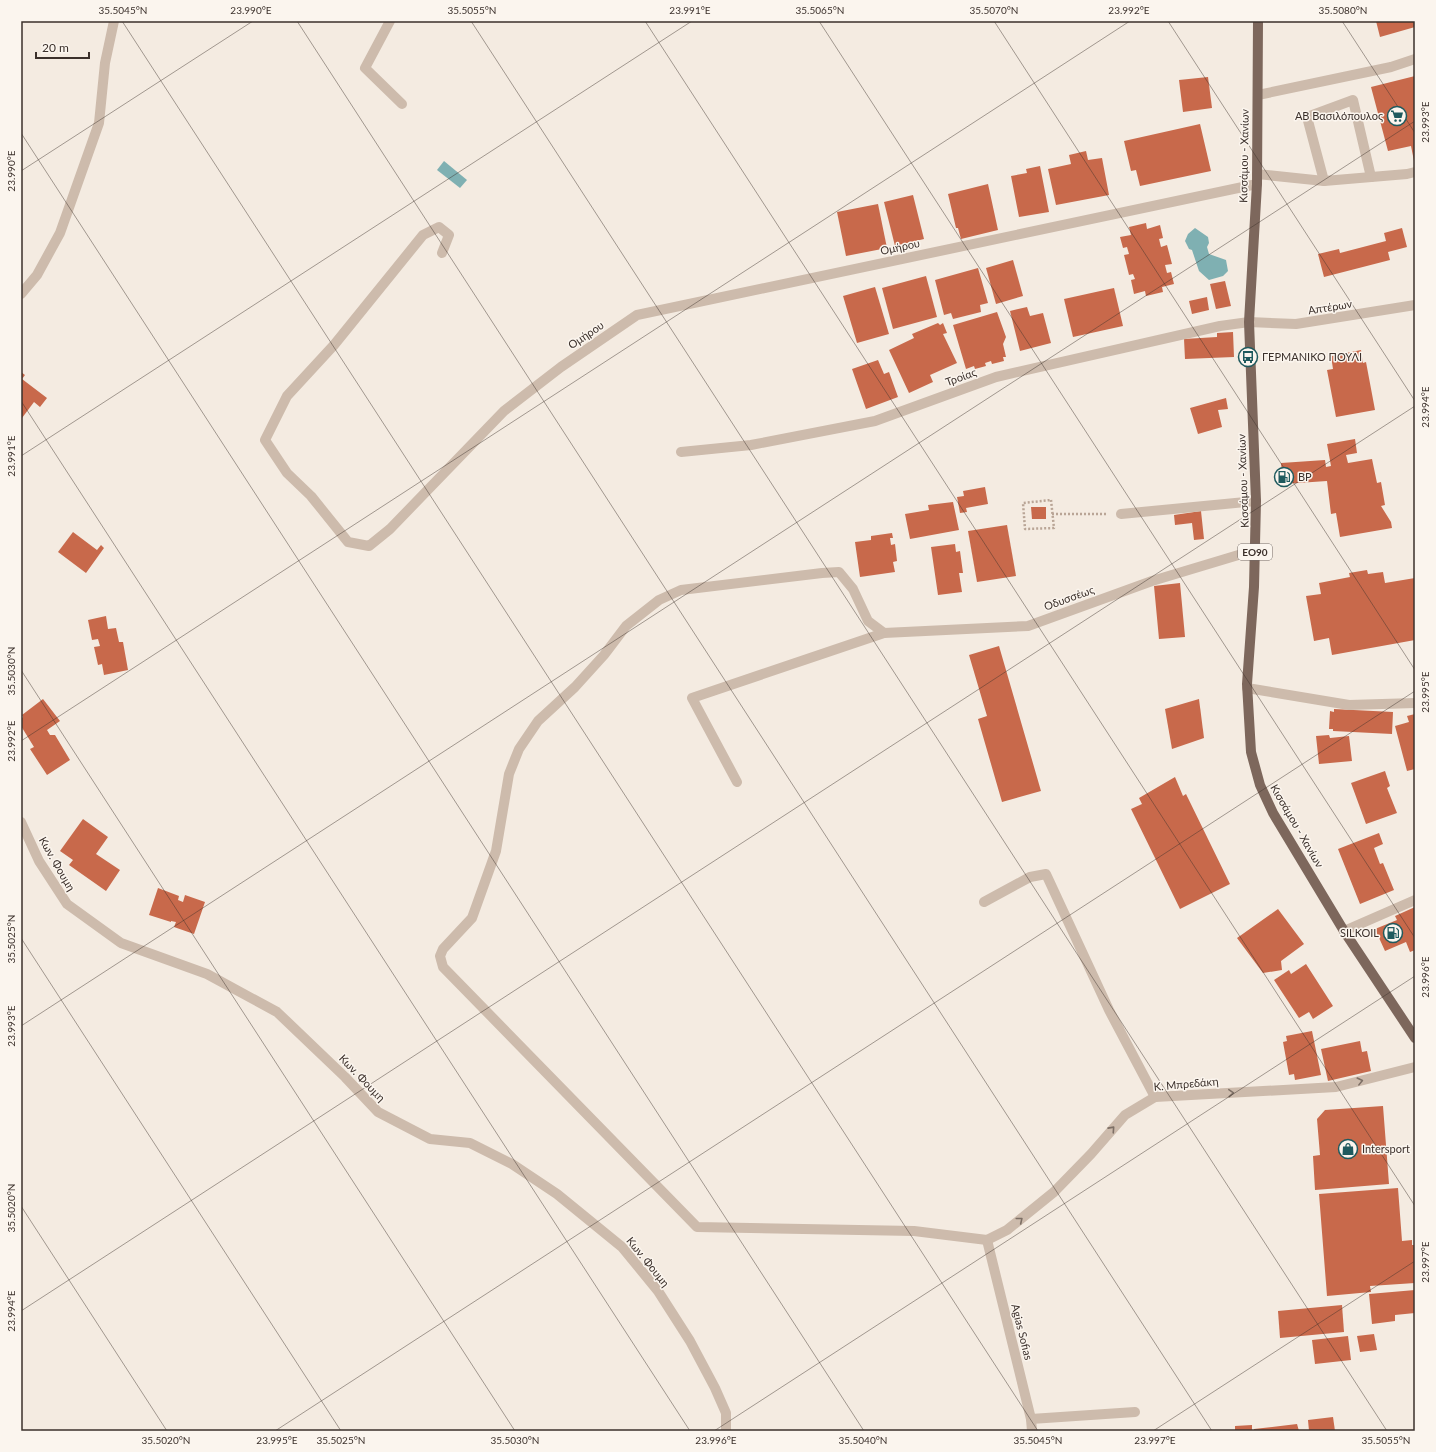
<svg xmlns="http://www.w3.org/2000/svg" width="1436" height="1452" viewBox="0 0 1436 1452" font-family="Lato,sans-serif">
  <rect width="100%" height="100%" fill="#f4ebe1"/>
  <!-- water -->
  <g fill="#7fb0b2">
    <polygon points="444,161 467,180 460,188 437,170"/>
    <polygon points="1195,228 1208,237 1209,243 1207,247 1209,254 1226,260 1228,271 1223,276 1209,280 1199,271 1192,250 1189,249 1185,241 1188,234"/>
  </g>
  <!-- building -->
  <g fill="#c8694b">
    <polygon points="1376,21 1415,21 1415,27 1380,37"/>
    <polygon points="1415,76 1415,161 1414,161 1411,146 1388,151 1371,87"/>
    <polygon points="1208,77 1212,108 1183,112 1179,80"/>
    <polygon points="1200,124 1211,171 1140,186 1136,170 1131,171 1124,141"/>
    <polygon points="1086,151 1088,160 1102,158 1109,195 1056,205 1048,169 1071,164 1069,155"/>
    <polygon points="1040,166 1049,212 1019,217 1011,176 1027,173 1026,169"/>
    <polygon points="988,184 998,230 961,239 958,228 956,228 948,194"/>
    <polygon points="913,195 924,239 895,246 884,202"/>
    <polygon points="878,204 887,248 846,256 837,212"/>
    <polygon points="1146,223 1147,229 1160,225 1163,238 1159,239 1161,247 1167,245 1172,264 1165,265 1167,273 1171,272 1174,284 1162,287 1163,292 1146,296 1145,291 1134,294 1131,280 1135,279 1133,274 1129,275 1124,255 1129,254 1127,247 1123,248 1120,237 1131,235 1129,227"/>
    <polygon points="1402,228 1407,247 1388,252 1390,260 1324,277 1318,254 1339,249 1340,253 1386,241 1384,233"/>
    <polygon points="1013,260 1023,296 996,304 986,268"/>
    <polygon points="978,268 988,303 980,305 981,312 953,319 951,313 944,315 935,280"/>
    <polygon points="926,276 937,317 893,329 882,288"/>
    <polygon points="1225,281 1231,306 1216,309 1210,284"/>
    <polygon points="875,287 889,334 857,343 843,296"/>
    <polygon points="1114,288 1123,326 1073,337 1064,299"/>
    <polygon points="1207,297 1209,310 1192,314 1189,301"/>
    <polygon points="1027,307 1030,316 1043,313 1051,343 1020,351 1010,311"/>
    <polygon points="997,312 1006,337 1003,344 1006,357 1003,357 1004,361 992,364 991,361 985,363 986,366 975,369 974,366 966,369 953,325"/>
    <polygon points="938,323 940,325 943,323 947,333 943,334 957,363 930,375 933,382 909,393 889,350 914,338 912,334"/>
    <polygon points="1233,332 1234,357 1185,359 1184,339 1217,337 1217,333"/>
    <polygon points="1361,350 1363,363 1366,362 1375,410 1336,417 1327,370 1333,369 1331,356"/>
    <polygon points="878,360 884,374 889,372 898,397 866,409 852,369"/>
    <polygon points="21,372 25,375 22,379 47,398 40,407 34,402 22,418"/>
    <polygon points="1226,398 1228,409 1218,410 1222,427 1198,434 1190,408"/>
    <polygon points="1355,439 1357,453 1346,455 1348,463 1372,459 1377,483 1381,482 1385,505 1381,506 1391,522 1392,528 1340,537 1336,513 1331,514 1327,481 1283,484 1281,463 1325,460 1326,467 1331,466 1327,444"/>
    <polygon points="985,487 988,504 966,508 967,512 960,513 957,497 964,496 963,491"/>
    <polygon points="953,502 959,530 910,539 905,514 929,510 928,505"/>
    <polygon points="1031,507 1046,507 1046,519 1032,519"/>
    <polygon points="1201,511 1204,539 1194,540 1192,523 1175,525 1174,515"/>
    <polygon points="1007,525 1016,576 977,582 968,531"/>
    <polygon points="73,532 97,550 101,545 104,548 86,573 58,552"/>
    <polygon points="892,533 893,538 890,538 891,545 895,544 897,561 893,562 895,572 860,577 855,542 871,540 871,536"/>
    <polygon points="955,544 956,552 960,551 963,573 959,573 962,592 938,595 931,547"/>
    <polygon points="1367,570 1368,574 1383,572 1385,583 1415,578 1415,640 1332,655 1329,638 1314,641 1306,596 1321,594 1319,583 1350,577 1349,573"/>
    <polygon points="1180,583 1185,637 1159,639 1154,586"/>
    <polygon points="106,616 108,629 116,628 119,642 123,642 128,670 104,675 102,664 98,665 94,647 100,646 98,639 92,640 88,620"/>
    <polygon points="999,646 1041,791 1002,802 978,719 987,716 969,655"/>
    <polygon points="43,699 60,721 47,730 50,735 55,735 70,760 47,775 30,749 34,747 21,726 21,719 23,717 22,715"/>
    <polygon points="1199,699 1204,738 1172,749 1165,709"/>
    <polygon points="1334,709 1393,712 1392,734 1333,731 1333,729 1329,729 1330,711 1334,712"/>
    <polygon points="1415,714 1415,769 1407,771 1395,726 1409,722 1407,716"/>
    <polygon points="1329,735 1330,738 1349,736 1352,761 1319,764 1316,736"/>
    <polygon points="1385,771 1390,786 1387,788 1397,813 1366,824 1351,783"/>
    <polygon points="1175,777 1183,796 1186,794 1230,884 1180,909 1131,809 1142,804 1139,798"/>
    <polygon points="83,819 108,837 96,854 120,870 106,891 69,865 73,860 60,851"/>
    <polygon points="1379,833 1383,844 1374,848 1380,864 1383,863 1394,890 1360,904 1338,849"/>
    <polygon points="158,888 179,896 178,900 183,902 185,895 205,902 194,934 174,927 176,922 171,921 171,922 149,915"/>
    <polygon points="1415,907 1415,950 1410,952 1406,942 1385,951 1375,929 1397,920 1395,916"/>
    <polygon points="1278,909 1304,944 1281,961 1282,970 1263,973 1237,938"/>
    <polygon points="1306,964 1333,1006 1313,1019 1309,1012 1299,1018 1274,980 1289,970 1291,974"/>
    <polygon points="1312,1031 1321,1075 1295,1080 1294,1074 1289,1075 1283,1042 1287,1041 1286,1036"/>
    <polygon points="1360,1041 1362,1052 1367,1051 1371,1071 1328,1081 1321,1049"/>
    <polygon points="1383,1106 1389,1184 1315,1190 1313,1156 1320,1155 1317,1119 1325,1110"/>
    <polygon points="1398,1188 1402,1241 1412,1240 1412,1245 1415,1245 1415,1283 1370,1286 1371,1292 1327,1296 1319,1194"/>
    <polygon points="1415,1290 1415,1313 1395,1315 1395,1321 1372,1324 1369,1294"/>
    <polygon points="1342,1305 1344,1332 1280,1338 1278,1311"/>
    <polygon points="1374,1334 1377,1350 1360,1352 1357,1336"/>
    <polygon points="1348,1336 1351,1360 1315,1364 1312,1340"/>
    <polygon points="1333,1417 1335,1431 1309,1431 1308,1420"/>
    <polygon points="1297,1424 1299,1431 1254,1431 1254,1429"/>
    <polygon points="1252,1425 1252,1431 1235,1431 1235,1426"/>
  </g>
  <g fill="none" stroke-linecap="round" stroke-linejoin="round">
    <!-- path -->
    <g stroke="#b9a596" stroke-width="2.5" stroke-dasharray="2 2" stroke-linecap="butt">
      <polygon points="1051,500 1054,528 1025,529 1023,503"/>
      <polyline points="1052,514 1108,514"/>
    </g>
    <!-- minor -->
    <g stroke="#cdbbac" stroke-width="10">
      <polyline points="390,21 365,68 402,104"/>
      <polyline points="1258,95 1391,67 1415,59"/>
      <polyline points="1257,174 1324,181 1407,174 1415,172"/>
      <polyline points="1324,181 1307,117 1353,100 1371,177"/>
      <polyline points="442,253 449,235 439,227 423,235 334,345 287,396 265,440 287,473 311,496 348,542 369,546 390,529 504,411 561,367 637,315 1257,184"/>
      <polyline points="21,294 37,275 60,233 99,123 105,63 114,21"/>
      <polyline points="681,452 751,445 875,421 996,377 1220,326 1249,322 1296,324 1415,305"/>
      <polyline points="1121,514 1256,501"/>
      <polyline points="884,633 868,621 853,589 839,572 822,573 681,590 659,600 626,626 604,655 575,687 538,721 519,749 509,774 496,851 472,918 443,949 440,956 443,967 697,1227 914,1231 987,1240"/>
      <polyline points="1247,688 1349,705 1415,703"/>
      <polyline points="737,782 692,698 884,633 1028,626 1152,581 1255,550"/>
      <polyline points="21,822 39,861 67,904 121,943 207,974 277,1012 345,1077 378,1112 430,1139 470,1143 512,1164 557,1194 622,1247 658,1291 690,1341 715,1388 726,1413 726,1431"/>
      <polyline points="984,902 1030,877 1046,874 1109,1010 1155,1097"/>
      <polyline points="1344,931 1415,900"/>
      <polyline points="987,1240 1007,1230 1054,1192 1091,1154 1125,1115 1155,1097 1336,1087 1415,1067"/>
      <polyline points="987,1240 1031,1419 1032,1431"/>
      <polyline points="1031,1419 1135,1412"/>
    </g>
    <!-- major -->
    <polyline stroke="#7d675c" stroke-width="10" points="1258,21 1257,184 1249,322 1256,501 1254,587 1247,684 1251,752 1260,785 1273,813 1344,931 1415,1038"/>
  </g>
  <!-- one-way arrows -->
  <defs><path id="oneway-chevron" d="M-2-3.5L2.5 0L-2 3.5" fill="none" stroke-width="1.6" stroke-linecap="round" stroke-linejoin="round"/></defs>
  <g stroke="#7d6f65">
    <use href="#oneway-chevron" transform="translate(1360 1081) rotate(-14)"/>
    <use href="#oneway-chevron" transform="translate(1231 1093) rotate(-3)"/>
    <use href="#oneway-chevron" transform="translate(1112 1129) rotate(-48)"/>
    <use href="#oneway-chevron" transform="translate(1020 1220) rotate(-39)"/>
  </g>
  <!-- ticks -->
  <path fill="none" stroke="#3b302b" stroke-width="1" stroke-opacity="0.45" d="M122,21L1038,1431M297,21L1212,1431M471,21L1387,1431M645,21L1415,1206M819,21L1415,938M994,21L1415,670M1168,21L1415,401M1342,21L1415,133M21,133L864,1431M21,171L253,21M21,401L690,1431M21,456L692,21M21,670L515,1431M21,741L1130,21M21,938L341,1431M21,1026L1415,121M21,1206L167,1431M21,1311L1415,406M275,1431L1415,691M714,1431L1415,976M1153,1431L1415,1261"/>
  <!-- icons -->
  <defs>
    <g id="supermarket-ring" transform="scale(1)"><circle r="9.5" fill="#fbf5ee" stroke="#1f5a5e" stroke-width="1.5"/><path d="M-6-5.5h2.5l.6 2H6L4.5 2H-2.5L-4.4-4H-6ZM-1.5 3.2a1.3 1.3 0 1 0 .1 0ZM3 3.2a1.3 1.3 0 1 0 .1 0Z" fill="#1f5a5e"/></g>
    <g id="bus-ring" transform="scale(1)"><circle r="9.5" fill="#fbf5ee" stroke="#1f5a5e" stroke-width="1.5"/><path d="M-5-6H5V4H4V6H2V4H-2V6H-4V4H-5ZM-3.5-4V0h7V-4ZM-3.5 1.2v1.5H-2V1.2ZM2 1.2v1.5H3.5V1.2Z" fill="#1f5a5e"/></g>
    <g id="fuel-ring" transform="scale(1)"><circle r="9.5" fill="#fbf5ee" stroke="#1f5a5e" stroke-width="1.5"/><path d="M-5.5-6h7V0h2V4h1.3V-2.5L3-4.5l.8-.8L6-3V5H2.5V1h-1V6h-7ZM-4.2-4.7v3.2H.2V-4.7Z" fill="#1f5a5e"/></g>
    <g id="shop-ring" transform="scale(1)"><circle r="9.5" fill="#fbf5ee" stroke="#1f5a5e" stroke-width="1.5"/><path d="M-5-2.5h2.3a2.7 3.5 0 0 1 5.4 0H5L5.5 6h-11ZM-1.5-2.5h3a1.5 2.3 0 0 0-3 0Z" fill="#1f5a5e"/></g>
  </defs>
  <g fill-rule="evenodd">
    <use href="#supermarket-ring" x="1397" y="116"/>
    <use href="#bus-ring" x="1248" y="357"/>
    <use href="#fuel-ring" x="1284" y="477"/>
    <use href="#fuel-ring" x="1393" y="933"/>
    <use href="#shop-ring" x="1348" y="1149"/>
  </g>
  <g text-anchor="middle" stroke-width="3" stroke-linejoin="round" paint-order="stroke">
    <!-- shield labels -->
    <rect fill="#fbf5ee" stroke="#756b66" stroke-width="1" x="1238" y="544" width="34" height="16" rx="3"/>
    <g font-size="10" font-weight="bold" fill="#3b302b">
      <text x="1255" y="556">ΕΟ90</text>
    </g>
    <!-- poi labels -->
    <g font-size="11" fill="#3b302b" stroke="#fbf5ee" text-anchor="start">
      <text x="1383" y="120" text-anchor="end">ΑΒ Βασιλόπουλος</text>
      <text x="1262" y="361">ΓΕΡΜΑΝΙΚΟ ΠΟΥΛΙ</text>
      <text x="1298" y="481">BP</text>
      <text x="1379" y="937" text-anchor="end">SILKOIL</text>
      <text x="1362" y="1153">Intersport</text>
    </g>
    <!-- street labels -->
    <g font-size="11" fill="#3b302b" stroke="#fbf5ee">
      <text transform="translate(1244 156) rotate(-89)" y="4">Κισσάμου - Χανίων</text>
      <text transform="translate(900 247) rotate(-12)" y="4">Ομήρου</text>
      <text transform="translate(1330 307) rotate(-9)" y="4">Απτέρων</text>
      <text transform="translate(586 335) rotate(-34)" y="4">Ομήρου</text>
      <text transform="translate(961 377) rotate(-20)" y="4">Τροίας</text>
      <text transform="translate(1243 481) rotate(-92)" y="4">Κισσάμου - Χανίων</text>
      <text transform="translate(1069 598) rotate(-20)" y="4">Οδυσσέως</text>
      <text transform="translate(1297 826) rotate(60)" y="4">Κισσάμου - Χανίων</text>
      <text transform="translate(57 864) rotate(60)" y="4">Κων. Φουμη</text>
      <text transform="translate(362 1078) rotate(46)" y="4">Κων. Φουμη</text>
      <text transform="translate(1186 1084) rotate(-5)" y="4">Κ. Μπρεδάκη</text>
      <text transform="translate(648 1262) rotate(51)" y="4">Κων. Φουμη</text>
      <text transform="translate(1022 1332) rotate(76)" y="4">Agias Sofias</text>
    </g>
  </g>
  <!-- border -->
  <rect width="1436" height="1452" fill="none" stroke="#fbf5ee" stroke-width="44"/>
  <!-- scale -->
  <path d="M36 52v6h53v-6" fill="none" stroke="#3b302b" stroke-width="2"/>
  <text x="42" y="52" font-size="12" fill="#3b302b" stroke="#fbf5ee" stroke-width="3" paint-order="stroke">20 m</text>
  <rect x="22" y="22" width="1392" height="1408" fill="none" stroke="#3b302b" stroke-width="1.5"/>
  <g font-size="10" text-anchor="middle" fill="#3b302b">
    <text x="123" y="14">35.5045°N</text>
    <text x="251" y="14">23.990°E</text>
    <text x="472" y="14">35.5055°N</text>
    <text x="690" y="14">23.991°E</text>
    <text x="820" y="14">35.5065°N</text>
    <text x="994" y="14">35.5070°N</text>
    <text x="1129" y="14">23.992°E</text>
    <text x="1343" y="14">35.5080°N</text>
    <text transform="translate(1425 122) rotate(-90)" y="4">23.993°E</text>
    <text transform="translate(11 171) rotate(-90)" y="4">23.990°E</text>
    <text transform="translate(1425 407) rotate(-90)" y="4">23.994°E</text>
    <text transform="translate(11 456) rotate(-90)" y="4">23.991°E</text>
    <text transform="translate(11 671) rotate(-90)" y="4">35.5030°N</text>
    <text transform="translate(1425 692) rotate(-90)" y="4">23.995°E</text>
    <text transform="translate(11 741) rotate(-90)" y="4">23.992°E</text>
    <text transform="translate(11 939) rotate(-90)" y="4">35.5025°N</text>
    <text transform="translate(1425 977) rotate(-90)" y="4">23.996°E</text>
    <text transform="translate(11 1026) rotate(-90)" y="4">23.993°E</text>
    <text transform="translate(11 1208) rotate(-90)" y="4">35.5020°N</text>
    <text transform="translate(1425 1262) rotate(-90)" y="4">23.997°E</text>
    <text transform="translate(11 1311) rotate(-90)" y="4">23.994°E</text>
    <text x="166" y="1444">35.5020°N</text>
    <text x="277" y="1444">23.995°E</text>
    <text x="341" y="1444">35.5025°N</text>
    <text x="515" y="1444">35.5030°N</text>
    <text x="716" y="1444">23.996°E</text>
    <text x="863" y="1444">35.5040°N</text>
    <text x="1038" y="1444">35.5045°N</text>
    <text x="1155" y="1444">23.997°E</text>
    <text x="1386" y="1444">35.5055°N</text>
  </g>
</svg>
